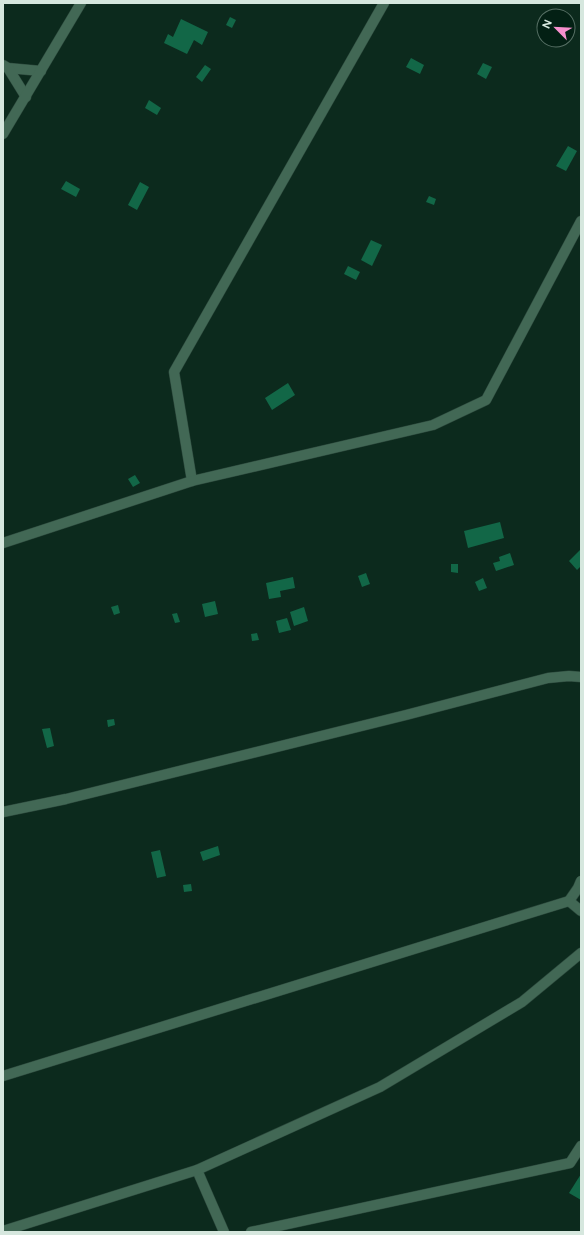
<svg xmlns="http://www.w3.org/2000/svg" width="584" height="1235" viewBox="0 0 584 1235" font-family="Figtree,sans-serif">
  <rect width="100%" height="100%" fill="#0c2a1d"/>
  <!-- building -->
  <g fill="#126747">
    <polygon points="230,17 236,20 232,28 226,25"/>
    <polygon points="181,19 208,32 202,45 194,40 187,54 164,43 168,34 173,37"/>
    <polygon points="411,58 424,65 420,74 406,67"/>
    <polygon points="483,63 492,67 486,79 477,74"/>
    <polygon points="205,65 211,69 202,82 196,77"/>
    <polygon points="149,100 161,108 157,115 145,108"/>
    <polygon points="568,146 577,151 566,171 556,166"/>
    <polygon points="66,181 80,189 76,197 61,189"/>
    <polygon points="140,182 149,187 137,210 128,205"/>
    <polygon points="429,196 436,199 434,205 426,202"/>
    <polygon points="371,240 382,245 372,266 361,260"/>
    <polygon points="348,266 360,272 356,280 344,274"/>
    <polygon points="288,383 295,395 272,410 265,398"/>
    <polygon points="135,475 140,483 133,487 128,479"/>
    <polygon points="500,522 504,538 468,548 464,531"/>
    <polygon points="581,549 581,566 577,570 569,561"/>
    <polygon points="510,553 514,565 496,571 493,563 500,561 499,557"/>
    <polygon points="451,564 458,564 458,573 451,572"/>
    <polygon points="366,573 370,584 362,587 358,576"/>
    <polygon points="293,577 295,588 280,591 281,597 269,599 266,583"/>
    <polygon points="483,578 487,588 479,591 475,582"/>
    <polygon points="215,601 218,614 205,617 202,604"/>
    <polygon points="118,605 120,613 114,615 111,607"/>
    <polygon points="304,607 308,621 294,626 290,612"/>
    <polygon points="177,613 180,622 175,623 172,614"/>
    <polygon points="287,618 291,630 279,633 276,621"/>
    <polygon points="257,633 259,640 252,641 251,634"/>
    <polygon points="114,719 115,725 108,727 107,720"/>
    <polygon points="50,728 54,746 47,748 42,729"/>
    <polygon points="218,846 220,855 203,861 200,852"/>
    <polygon points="160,850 166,876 157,878 151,852"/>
    <polygon points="191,884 192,891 184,892 183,885"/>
    <polygon points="581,1174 581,1200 569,1193"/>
  </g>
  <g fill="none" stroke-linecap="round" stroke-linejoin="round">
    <!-- minor casing -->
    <g stroke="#2c483c" stroke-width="11">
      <g id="minor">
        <polyline points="3,65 8,68 41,71"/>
        <polyline points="8,68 26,97"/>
        <polyline points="3,134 81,3"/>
        <polyline points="192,481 174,372 384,3"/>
        <polyline points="3,543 192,481 433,425 486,400 581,221"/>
        <polyline points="3,812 66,799 406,715 548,678 569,676 581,677"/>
        <polyline points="569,901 578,888 581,881"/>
        <polyline points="3,1076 569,901 581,911"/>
        <polyline points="197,1170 224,1232"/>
        <polyline points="251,1232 570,1163 581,1146"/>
      </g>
    </g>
    <!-- tertiary casing -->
    <g stroke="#2c483c" stroke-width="11">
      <polyline id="tertiary" points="3,1231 197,1170 380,1087 522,1002 581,953"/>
    </g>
    <!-- minor -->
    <use href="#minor" stroke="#426855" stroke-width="10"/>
    <!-- tertiary -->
    <use href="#tertiary" stroke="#426855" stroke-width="10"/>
  </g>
  <!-- border -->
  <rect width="584" height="1235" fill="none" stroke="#d6e7de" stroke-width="8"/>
  <!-- north arrow -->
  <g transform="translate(556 28) rotate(294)"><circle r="19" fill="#032014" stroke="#577065"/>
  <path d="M0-3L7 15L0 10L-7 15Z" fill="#f790ce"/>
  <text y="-6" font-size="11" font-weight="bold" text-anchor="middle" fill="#d6e7de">N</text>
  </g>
</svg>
